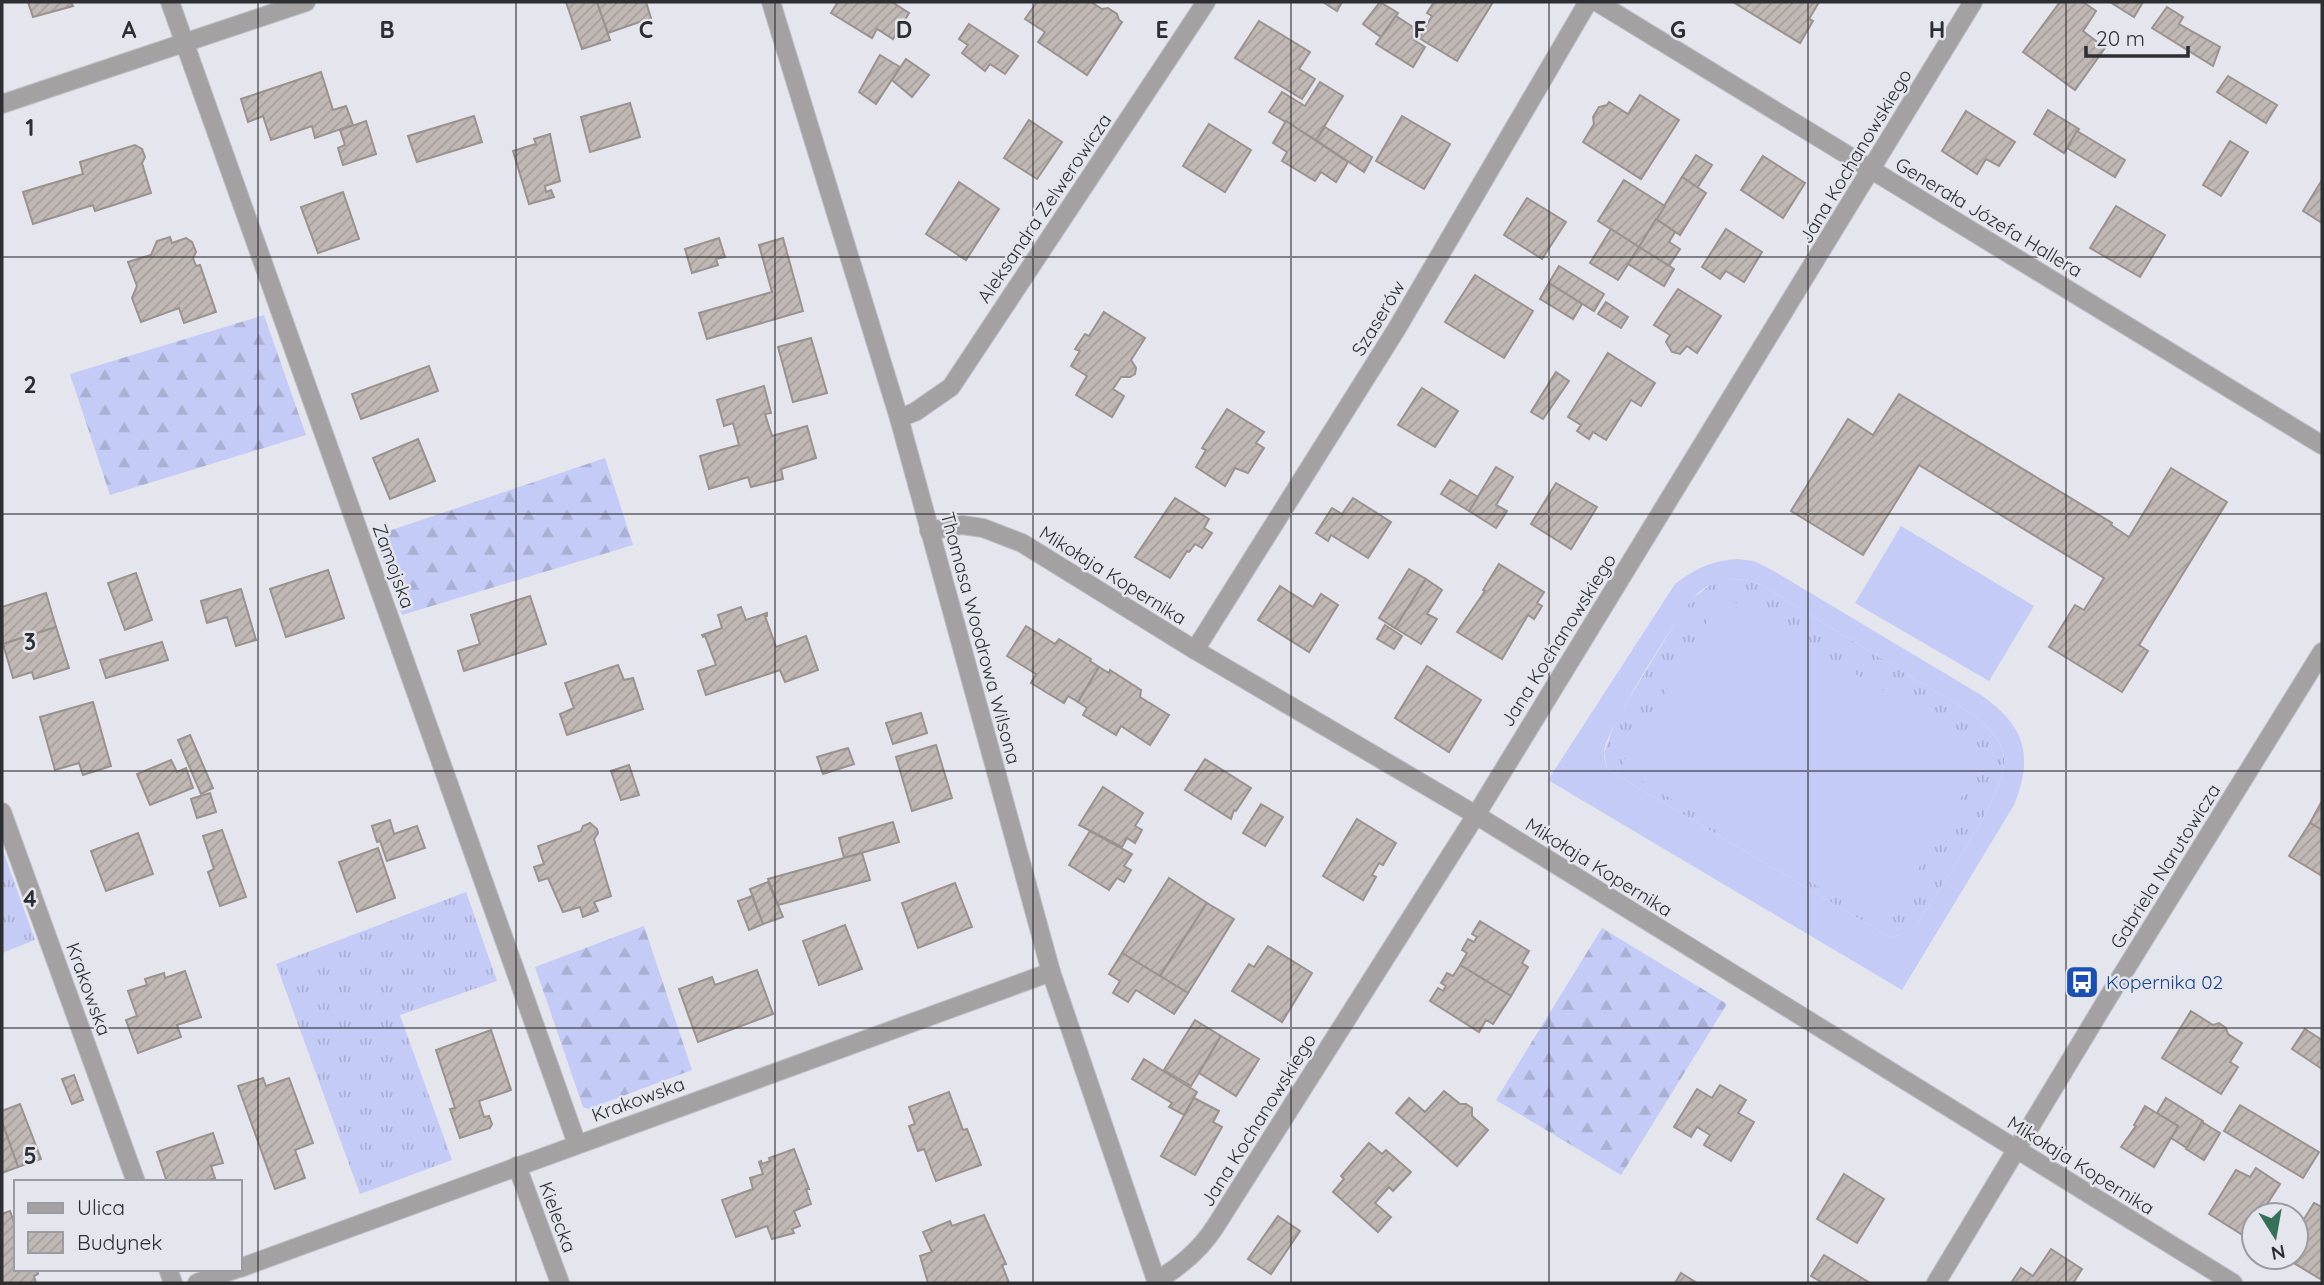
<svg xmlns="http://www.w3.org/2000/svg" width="2324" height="1285" viewBox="0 0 2324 1285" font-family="Quicksand,sans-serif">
  <defs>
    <pattern id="grass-tufts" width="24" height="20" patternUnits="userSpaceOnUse" patternTransform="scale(1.75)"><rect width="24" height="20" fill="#c5cbf7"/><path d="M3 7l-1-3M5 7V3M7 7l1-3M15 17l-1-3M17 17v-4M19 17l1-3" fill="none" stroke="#aaafd4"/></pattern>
    <pattern id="forest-firs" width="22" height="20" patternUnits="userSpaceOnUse" patternTransform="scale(1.75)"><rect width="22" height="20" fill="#c5cbf7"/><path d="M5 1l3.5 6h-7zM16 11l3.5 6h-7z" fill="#aaafd4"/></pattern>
    <pattern id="building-hatch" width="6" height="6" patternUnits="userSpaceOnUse" patternTransform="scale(1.75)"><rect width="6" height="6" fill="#c0b8b4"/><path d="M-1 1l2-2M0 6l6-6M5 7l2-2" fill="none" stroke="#a59e9b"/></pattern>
  </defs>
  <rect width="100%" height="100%" fill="#e4e5ed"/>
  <!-- grass -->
  <g fill="url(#grass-tufts)">
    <path d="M1732,579L1747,580L1763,586L1974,715C1988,726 2002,740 2004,758C2007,794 1938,890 1917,924L1908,931L1891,938L1607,769L1604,753L1616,720L1688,602L1710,585L1717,581Z"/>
    <polygon points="2,848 35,940 2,953"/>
    <polygon points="466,892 497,981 400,1015 452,1160 360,1194 276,964"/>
  </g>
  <!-- forest -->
  <g fill="url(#forest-firs)">
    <polygon points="264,315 306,435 110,495 70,374"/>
    <polygon points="605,458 633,545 402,615 374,536"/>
    <polygon points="644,926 692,1070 588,1109 583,1107 535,967"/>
    <polygon points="1602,928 1727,1004 1621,1175 1496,1100"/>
  </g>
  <!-- pitch -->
  <g fill="#c5cbf7" fill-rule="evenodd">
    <polygon points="1901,526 2034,606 1989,681 1855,603"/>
    <path d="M1738,559L1754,561L1772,570L1981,695C2025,726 2034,755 2014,805L1902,990L1548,780L1675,584C1694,569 1713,560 1738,559ZM1732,579L1747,580L1763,586L1974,715C1988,726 2002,740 2004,758C2007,794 1938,890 1917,924L1899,935L1891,938L1607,769C1606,764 1603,757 1604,752C1604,734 1682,607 1698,593C1708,584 1719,581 1732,579Z"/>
    <polygon points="1723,595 1988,753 1884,926 1620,768"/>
  </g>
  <!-- building -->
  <g fill="url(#building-hatch)" stroke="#9a928e" stroke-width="2">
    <polygon points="28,2 71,2 73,6 33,17"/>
    <polygon points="566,2 597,2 610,40 582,49"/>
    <polygon points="597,2 646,2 651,18 608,33"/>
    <polygon points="838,2 892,2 909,13 893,39 877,29 872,38 831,13"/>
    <polygon points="1037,2 1091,2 1102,9 1108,8 1117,14 1119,20 1122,22 1087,75 1038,42 1045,32 1025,19"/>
    <polygon points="1323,2 1342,2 1337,11"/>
    <polygon points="1380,2 1398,13 1381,37 1363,24"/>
    <polygon points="1434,2 1493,2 1457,61 1419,38 1432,16 1427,13"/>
    <polygon points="1733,2 1819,2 1809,19 1813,21 1800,43"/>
    <polygon points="2060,2 2083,2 2096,11 2083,31 2105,48 2075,90 2023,52"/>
    <polygon points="2110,2 2143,2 2134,17"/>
    <polygon points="2167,7 2183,17 2179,24 2220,47 2213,66 2152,28"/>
    <polygon points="1396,16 1413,27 1414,40 1425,47 1413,67 1376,44"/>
    <polygon points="1259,21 1310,52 1299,69 1315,79 1302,99 1235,58"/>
    <polygon points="969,24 1018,56 1005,74 990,64 985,71 962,53 968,45 959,39"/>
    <polygon points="880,55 900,67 876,104 859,92"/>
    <polygon points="906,59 929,75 912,97 892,80"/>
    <polygon points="321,72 333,110 346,106 353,125 315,138 312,126 271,140 263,116 248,122 241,99"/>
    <polygon points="2228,76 2277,105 2266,123 2217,92"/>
    <polygon points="1320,82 1343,96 1316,140 1269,112 1282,92 1305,106"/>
    <polygon points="1640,95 1679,120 1641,179 1583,142 1594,124 1593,117 1599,107 1607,105 1609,102 1628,114"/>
    <polygon points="630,103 640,137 590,152 581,117"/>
    <polygon points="2048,110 2079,129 2064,153 2034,134"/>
    <polygon points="1966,111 2015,142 1999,166 1986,159 1977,174 1942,151"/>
    <polygon points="474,116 482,142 417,162 408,136"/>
    <polygon points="1402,116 1450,144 1424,189 1376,161"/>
    <polygon points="1029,120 1062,142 1037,179 1004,158"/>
    <polygon points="366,121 376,154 343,165 338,148 345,145 340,130"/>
    <polygon points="1286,121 1348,162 1336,182 1321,172 1315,181 1282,161 1287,152 1273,143"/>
    <polygon points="1209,124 1251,150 1225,192 1183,166"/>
    <polygon points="1325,127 1372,157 1364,172 1316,140"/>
    <polygon points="2077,131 2125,160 2115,177 2067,148"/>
    <polygon points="550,134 560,181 545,186 546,192 551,190 554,197 529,204 513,151 536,144 534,139"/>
    <polygon points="2230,141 2248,152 2221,196 2203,185"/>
    <polygon points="135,145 142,149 145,157 142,163 151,193 95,211 93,205 33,224 23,192 83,174 80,162"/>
    <polygon points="1696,155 1712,165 1697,188 1682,177"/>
    <polygon points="1763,156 1805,183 1783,218 1741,190"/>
    <polygon points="1682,177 1706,193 1680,235 1656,219"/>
    <polygon points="1624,180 1665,206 1639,247 1598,221"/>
    <polygon points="2322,180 2322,223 2303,211"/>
    <polygon points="959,182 999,209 966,260 926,234"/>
    <polygon points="343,192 359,239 318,253 301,207"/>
    <polygon points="1527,198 1566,222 1542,259 1504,235"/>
    <polygon points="2116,206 2165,235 2140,277 2090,248"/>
    <polygon points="1656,219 1675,232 1669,242 1680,249 1669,266 1639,247"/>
    <polygon points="1611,229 1639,247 1618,280 1590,263"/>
    <polygon points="1726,229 1762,252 1744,282 1726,271 1720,279 1702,267"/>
    <polygon points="170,237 172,243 186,238 192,242 196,252 193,258 196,266 200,265 216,312 184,323 179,308 141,322 132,298 137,286 128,262 151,255 157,241"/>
    <polygon points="719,238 725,257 716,259 718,265 692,273 685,249"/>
    <polygon points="783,238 803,311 707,339 699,313 772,292 759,245"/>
    <polygon points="1639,247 1674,269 1664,286 1628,264"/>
    <polygon points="1559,266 1604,294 1594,311 1549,283"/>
    <polygon points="1475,275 1533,311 1504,358 1445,322"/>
    <polygon points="1549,283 1582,304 1573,319 1540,299"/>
    <polygon points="1678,289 1721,316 1697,353 1687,346 1680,354 1672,352 1666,342 1670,335 1654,325"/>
    <polygon points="1606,302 1628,317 1621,328 1598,314"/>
    <polygon points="1104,312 1145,338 1131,360 1136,368 1135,374 1130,377 1121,377 1113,389 1124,396 1112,417 1076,395 1087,376 1071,366 1080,351 1075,349 1085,334 1089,336"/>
    <polygon points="811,338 827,393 793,402 778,347"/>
    <polygon points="1608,353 1655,383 1641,406 1631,400 1606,440 1593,432 1589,439 1577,431 1581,425 1568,417"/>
    <polygon points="429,366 438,391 361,419 352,394"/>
    <polygon points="1556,372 1569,381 1543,419 1531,412"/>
    <polygon points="764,386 771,413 765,414 772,436 807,426 816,458 781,469 783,479 751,487 748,477 709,489 700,456 739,445 733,423 724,426 717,400"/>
    <polygon points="1422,388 1458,411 1435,447 1398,425"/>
    <polygon points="1899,394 2112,523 2111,525 2129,537 2171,468 2227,502 2139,645 2148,651 2122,692 2049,647 2075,605 2084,610 2104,578 1919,465 1863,555 1791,511 1848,419 1873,435"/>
    <polygon points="1227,409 1264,432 1256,443 1264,448 1248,473 1235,468 1225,486 1196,467 1206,450 1202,448"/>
    <polygon points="418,439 435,481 390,499 373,458"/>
    <polygon points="1496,467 1513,477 1496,505 1507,511 1496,528 1469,511"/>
    <polygon points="1450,480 1478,497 1469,511 1441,494"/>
    <polygon points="1556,483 1597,507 1571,549 1531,524"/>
    <polygon points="1175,498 1209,519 1204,528 1212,533 1202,548 1195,544 1189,552 1187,551 1170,578 1135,557"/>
    <polygon points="1353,498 1391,522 1368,558 1331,535 1328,541 1316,533 1332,508 1342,514"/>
    <polygon points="1499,564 1544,592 1537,603 1542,606 1534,619 1528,615 1502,659 1457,632 1485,591 1483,590"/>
    <polygon points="1409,569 1426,579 1395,628 1379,618"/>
    <polygon points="328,570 344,618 286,637 270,589"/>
    <polygon points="136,573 152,620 125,630 108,583"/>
    <polygon points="1426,579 1442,590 1427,614 1437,619 1421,644 1395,628"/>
    <polygon points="1280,586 1313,607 1321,594 1338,605 1309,652 1258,620"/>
    <polygon points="241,589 256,640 236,646 227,617 207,623 201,601"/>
    <polygon points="46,593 56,627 3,644 2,607"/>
    <polygon points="530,596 546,644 464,671 458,651 480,644 471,615"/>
    <polygon points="741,607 746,620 767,613 767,616 765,616 776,647 806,636 818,670 785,682 780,670 706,695 698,671 716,665 705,636 703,637 702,635 722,628 718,615"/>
    <polygon points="1385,625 1402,636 1394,649 1377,639"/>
    <polygon points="1026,626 1055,644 1059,639 1091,659 1090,661 1099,667 1078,702 1068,696 1064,703 1031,683 1036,674 1007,656"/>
    <polygon points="56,627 69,668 34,679 32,672 13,678 3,644"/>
    <polygon points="162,642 168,660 106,678 100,660"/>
    <polygon points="618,665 624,680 633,678 643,709 567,735 560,714 574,708 565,683"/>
    <polygon points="1427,666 1481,700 1449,752 1395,718"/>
    <polygon points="1099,667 1109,673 1110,670 1141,690 1140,697 1169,715 1150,745 1121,726 1116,735 1083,715 1087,708 1078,702"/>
    <polygon points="93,702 111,766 83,775 79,763 55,770 40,717"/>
    <polygon points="921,713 927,733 893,744 886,723"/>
    <polygon points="190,735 213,788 201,794 178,740"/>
    <polygon points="936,745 952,798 912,811 896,757"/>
    <polygon points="848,748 854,764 823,774 817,757"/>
    <polygon points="1205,759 1251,788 1236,811 1234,810 1231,819 1185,790"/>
    <polygon points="171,760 177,772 186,768 193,788 150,805 137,774"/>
    <polygon points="629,765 639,795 621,800 611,771"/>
    <polygon points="1103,787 1143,813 1135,826 1142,830 1135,843 1127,838 1122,847 1079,825"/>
    <polygon points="210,793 216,812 197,818 191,799"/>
    <polygon points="2322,801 2322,830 2310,823"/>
    <polygon points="1261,804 1283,817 1265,846 1243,833"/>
    <polygon points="1357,819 1396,843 1383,865 1379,863 1372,875 1376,877 1363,900 1323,876"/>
    <polygon points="390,820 394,834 417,826 425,848 387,861 380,841 377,842 372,826"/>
    <polygon points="893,822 899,842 844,858 839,838"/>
    <polygon points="590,823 597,829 598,833 594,839 611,896 594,902 598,911 583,917 580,907 563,912 548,878 539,881 534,867 544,864 538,846 581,831 583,826"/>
    <polygon points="2310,823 2322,830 2322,876 2289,856"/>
    <polygon points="222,830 246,897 220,906 208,872 214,869 203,836"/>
    <polygon points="1090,831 1132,854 1124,866 1131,870 1124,882 1117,878 1109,890 1069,865"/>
    <polygon points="138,833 153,874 106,891 91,851"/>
    <polygon points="378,848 395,898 357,912 339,862"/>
    <polygon points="862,853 870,880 778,905 768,879"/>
    <polygon points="1169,878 1207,903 1160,976 1122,953"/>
    <polygon points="768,882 783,917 763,924 750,889"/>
    <polygon points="955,883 972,927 918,948 902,903"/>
    <polygon points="752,896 763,924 749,930 738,901"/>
    <polygon points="1207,903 1234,919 1188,993 1160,976"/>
    <polygon points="1480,921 1529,951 1522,963 1528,967 1511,996 1460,965 1467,953 1462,950 1468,939 1474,942 1477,937 1472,934"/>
    <polygon points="845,925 862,969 819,985 803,941"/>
    <polygon points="1268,946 1312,973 1282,1022 1232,991 1249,964 1254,967"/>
    <polygon points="1122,953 1188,993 1174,1014 1136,990 1128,1002 1113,993 1120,981 1109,974"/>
    <polygon points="1460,965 1511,996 1493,1024 1486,1020 1479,1032 1430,1001 1438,988 1443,991 1446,986 1441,983 1447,973 1453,976"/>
    <polygon points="757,970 773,1014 698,1042 679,989 712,977 715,985"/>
    <polygon points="185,971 201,1017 177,1025 181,1037 138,1053 126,1020 137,1016 128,991 147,985 145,979 164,973 165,978"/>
    <polygon points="2191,1011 2213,1025 2219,1023 2226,1028 2228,1034 2242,1043 2230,1062 2238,1067 2221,1094 2162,1058"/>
    <polygon points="1195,1020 1221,1036 1191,1086 1164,1070"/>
    <polygon points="2305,1029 2322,1040 2322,1069 2292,1049"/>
    <polygon points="491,1030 511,1090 479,1101 484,1117 489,1116 492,1124 490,1128 460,1138 450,1109 455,1108 436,1050"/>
    <polygon points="1221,1036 1259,1059 1236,1096 1199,1073"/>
    <polygon points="1144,1059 1197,1092 1184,1115 1169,1107 1172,1103 1132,1079"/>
    <polygon points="74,1075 83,1100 72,1104 62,1079"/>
    <polygon points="263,1078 266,1086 289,1078 313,1143 295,1150 305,1178 275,1189 238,1086"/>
    <polygon points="1720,1085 1746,1100 1738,1113 1754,1122 1731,1161 1704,1145 1710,1135 1697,1127 1691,1137 1674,1127 1697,1089 1712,1098"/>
    <polygon points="1444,1091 1460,1104 1466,1104 1472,1108 1472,1116 1488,1130 1457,1166 1396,1113 1409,1098 1425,1112"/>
    <polygon points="949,1092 963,1130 967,1129 981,1165 936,1181 924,1149 918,1151 909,1126 915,1124 909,1107"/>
    <polygon points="1194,1098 1219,1111 1213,1122 1222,1127 1195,1175 1161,1156"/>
    <polygon points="2166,1098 2203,1121 2187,1148 2171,1138 2178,1126 2157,1113"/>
    <polygon points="20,1104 41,1159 18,1167 2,1122 2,1111"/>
    <polygon points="2240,1105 2319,1152 2303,1178 2224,1131"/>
    <polygon points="2145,1106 2178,1126 2154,1167 2121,1147 2136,1126 2134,1125"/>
    <polygon points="2,1122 18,1167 2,1173"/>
    <polygon points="2202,1122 2220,1133 2204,1160 2186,1149"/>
    <polygon points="213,1133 223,1163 211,1166 215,1178 203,1182 167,1182 157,1152"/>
    <polygon points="1369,1143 1382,1154 1386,1150 1411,1172 1393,1191 1389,1187 1375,1203 1391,1217 1378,1232 1333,1192 1344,1179 1341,1176"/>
    <polygon points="794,1149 809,1189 806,1189 811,1204 794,1211 800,1226 792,1229 794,1233 772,1239 767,1226 736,1237 722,1200 753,1189 750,1178 763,1174 759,1162 761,1161 762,1164 770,1161 769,1158"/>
    <polygon points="2256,1168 2280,1184 2260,1215 2254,1215 2254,1224 2246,1237 2209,1214 2236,1170 2250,1177"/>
    <polygon points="1844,1174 1884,1199 1857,1243 1817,1219"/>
    <polygon points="2314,1203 2322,1207 2322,1276 2320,1279 2284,1257 2296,1257 2296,1232"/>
    <polygon points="10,1211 14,1222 16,1221 16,1269 37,1269 38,1274 34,1276 36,1283 2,1283 2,1214"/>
    <polygon points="984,1215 1006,1264 1002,1265 1009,1283 928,1283 920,1256 932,1252 923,1232 950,1221 952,1226"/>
    <polygon points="1278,1216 1300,1231 1271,1274 1248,1259"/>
    <polygon points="2051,1249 2082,1269 2073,1283 2011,1283 2021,1268 2033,1276"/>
    <polygon points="1824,1255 1870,1283 1823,1283 1811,1276"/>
    <polygon points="1681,1273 1697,1283 1675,1283"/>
  </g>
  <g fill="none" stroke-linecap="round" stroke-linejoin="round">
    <!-- minor casing -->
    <g stroke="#bfc0c7" stroke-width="20">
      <g id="minor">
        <polyline points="170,2 577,1144"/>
        <polyline points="771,2 899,418 1051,972 1157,1283"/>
        <polyline points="1597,2 2322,445"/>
        <polyline points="2,104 306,2"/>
        <polyline points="899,418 915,412 951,387 1206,2"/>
        <polyline points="929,531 962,525 983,528 1022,543 1195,650 1476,815 2233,1283"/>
        <polyline points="1195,650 1396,330 1588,2"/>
        <polyline points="2,812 136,1182"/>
        <polyline points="517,1166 560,1283"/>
        <polyline points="240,1268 1051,972"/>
        <polyline points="168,1269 173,1283"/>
        <path d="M1156,1281C1180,1267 1200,1250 1215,1227L1476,815L1973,2"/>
        <polyline points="197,1283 236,1269"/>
        <polyline points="1936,1283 2109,996 2322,652"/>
      </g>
    </g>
    <!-- minor -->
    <use href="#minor" stroke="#a4a1a3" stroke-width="18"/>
  </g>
  <!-- grid -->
  <path fill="none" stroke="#2d2e31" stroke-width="2" stroke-opacity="0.55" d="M258,2V1283M516,2V1283M775,2V1283M1033,2V1283M1291,2V1283M1549,2V1283M1808,2V1283M2066,2V1283M2,257H2322M2,514H2322M2,771H2322M2,1028H2322"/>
  <!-- icons -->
  <defs>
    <g id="bus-square" transform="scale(1.75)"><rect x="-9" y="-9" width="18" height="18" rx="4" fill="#1a4fb4" stroke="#e4e5ed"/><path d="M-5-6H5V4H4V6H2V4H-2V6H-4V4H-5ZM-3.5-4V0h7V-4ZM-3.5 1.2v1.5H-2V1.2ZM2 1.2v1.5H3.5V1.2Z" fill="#fff"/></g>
  </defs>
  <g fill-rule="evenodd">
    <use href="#bus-square" x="2082" y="982"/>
  </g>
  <g text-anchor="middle" stroke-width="5" stroke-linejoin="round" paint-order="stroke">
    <!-- street labels -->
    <g font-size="19" fill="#2d2e31" stroke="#e4e5ed">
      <text transform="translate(1855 156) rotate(-59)" y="7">Jana Kochanowskiego</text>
      <text transform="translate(1044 208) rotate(-56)" y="7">Aleksandra Zelwerowicza</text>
      <text transform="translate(1989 217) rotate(31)" y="7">Generała Józefa Hallera</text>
      <text transform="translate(1378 318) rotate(-59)" y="7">Szaserów</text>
      <text transform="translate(394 566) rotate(70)" y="7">Zamojska</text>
      <text transform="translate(1113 575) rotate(32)" y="7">Mikołaja Kopernika</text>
      <text transform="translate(981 638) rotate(75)" y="7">Thomasa Woodrowa Wilsona</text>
      <text transform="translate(1558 640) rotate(-58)" y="7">Jana Kochanowskiego</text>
      <text transform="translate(2165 866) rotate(-58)" y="7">Gabriela Narutowicza</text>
      <text transform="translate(1599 867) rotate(32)" y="7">Mikołaja Kopernika</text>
      <text transform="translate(89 989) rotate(70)" y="7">Krakowska</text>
      <text transform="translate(638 1099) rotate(-20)" y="7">Krakowska</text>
      <text transform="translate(1258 1120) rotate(-58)" y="7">Jana Kochanowskiego</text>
      <text transform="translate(2081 1165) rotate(32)" y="7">Mikołaja Kopernika</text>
      <text transform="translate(558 1217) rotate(70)" y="7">Kielecka</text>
    </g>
    <!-- transit labels -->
    <g font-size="19" fill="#164399" stroke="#e4e5ed" text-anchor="start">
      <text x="2106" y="989">Kopernika 02</text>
    </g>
  </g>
  <g font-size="23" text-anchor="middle" font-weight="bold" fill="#2d2e31" stroke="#e4e5ed" stroke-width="5" stroke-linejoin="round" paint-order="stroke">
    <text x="129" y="38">A</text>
    <text x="387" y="38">B</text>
    <text x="646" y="38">C</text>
    <text x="904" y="38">D</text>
    <text x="1162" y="38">E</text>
    <text x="1420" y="38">F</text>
    <text x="1678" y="38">G</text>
    <text x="1937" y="38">H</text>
    <text x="30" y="136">1</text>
    <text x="30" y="393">2</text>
    <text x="30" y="650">3</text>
    <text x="30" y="907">4</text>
    <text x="30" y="1164">5</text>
  </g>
  <!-- border -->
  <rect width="2324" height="1285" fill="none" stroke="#2d2e31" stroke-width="7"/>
  <!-- legend -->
  <rect x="14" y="1180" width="228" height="91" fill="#e4e5ed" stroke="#9b9ca2" stroke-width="2"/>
  <rect x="28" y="1203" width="35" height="10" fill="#a4a1a3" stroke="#9b9ca2" stroke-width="2"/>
  <text x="77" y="1215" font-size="21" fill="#2d2e31">Ulica</text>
  <rect x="28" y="1232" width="35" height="21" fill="url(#building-hatch)" stroke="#9b9ca2" stroke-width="2"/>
  <text x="77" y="1250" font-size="21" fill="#2d2e31">Budynek</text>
  <!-- north arrow -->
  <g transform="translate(2275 1236) rotate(169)"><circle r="33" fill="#e4e5ed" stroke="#9b9ca2" stroke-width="2"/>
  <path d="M0-5L12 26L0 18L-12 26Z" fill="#357059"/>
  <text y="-10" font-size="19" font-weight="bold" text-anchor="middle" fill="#2d2e31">N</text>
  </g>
  <!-- scale -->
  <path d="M2086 46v10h102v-10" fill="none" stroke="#2d2e31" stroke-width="3.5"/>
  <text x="2096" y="46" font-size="21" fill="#2d2e31" stroke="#e4e5ed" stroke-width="5" paint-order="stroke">20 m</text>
</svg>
